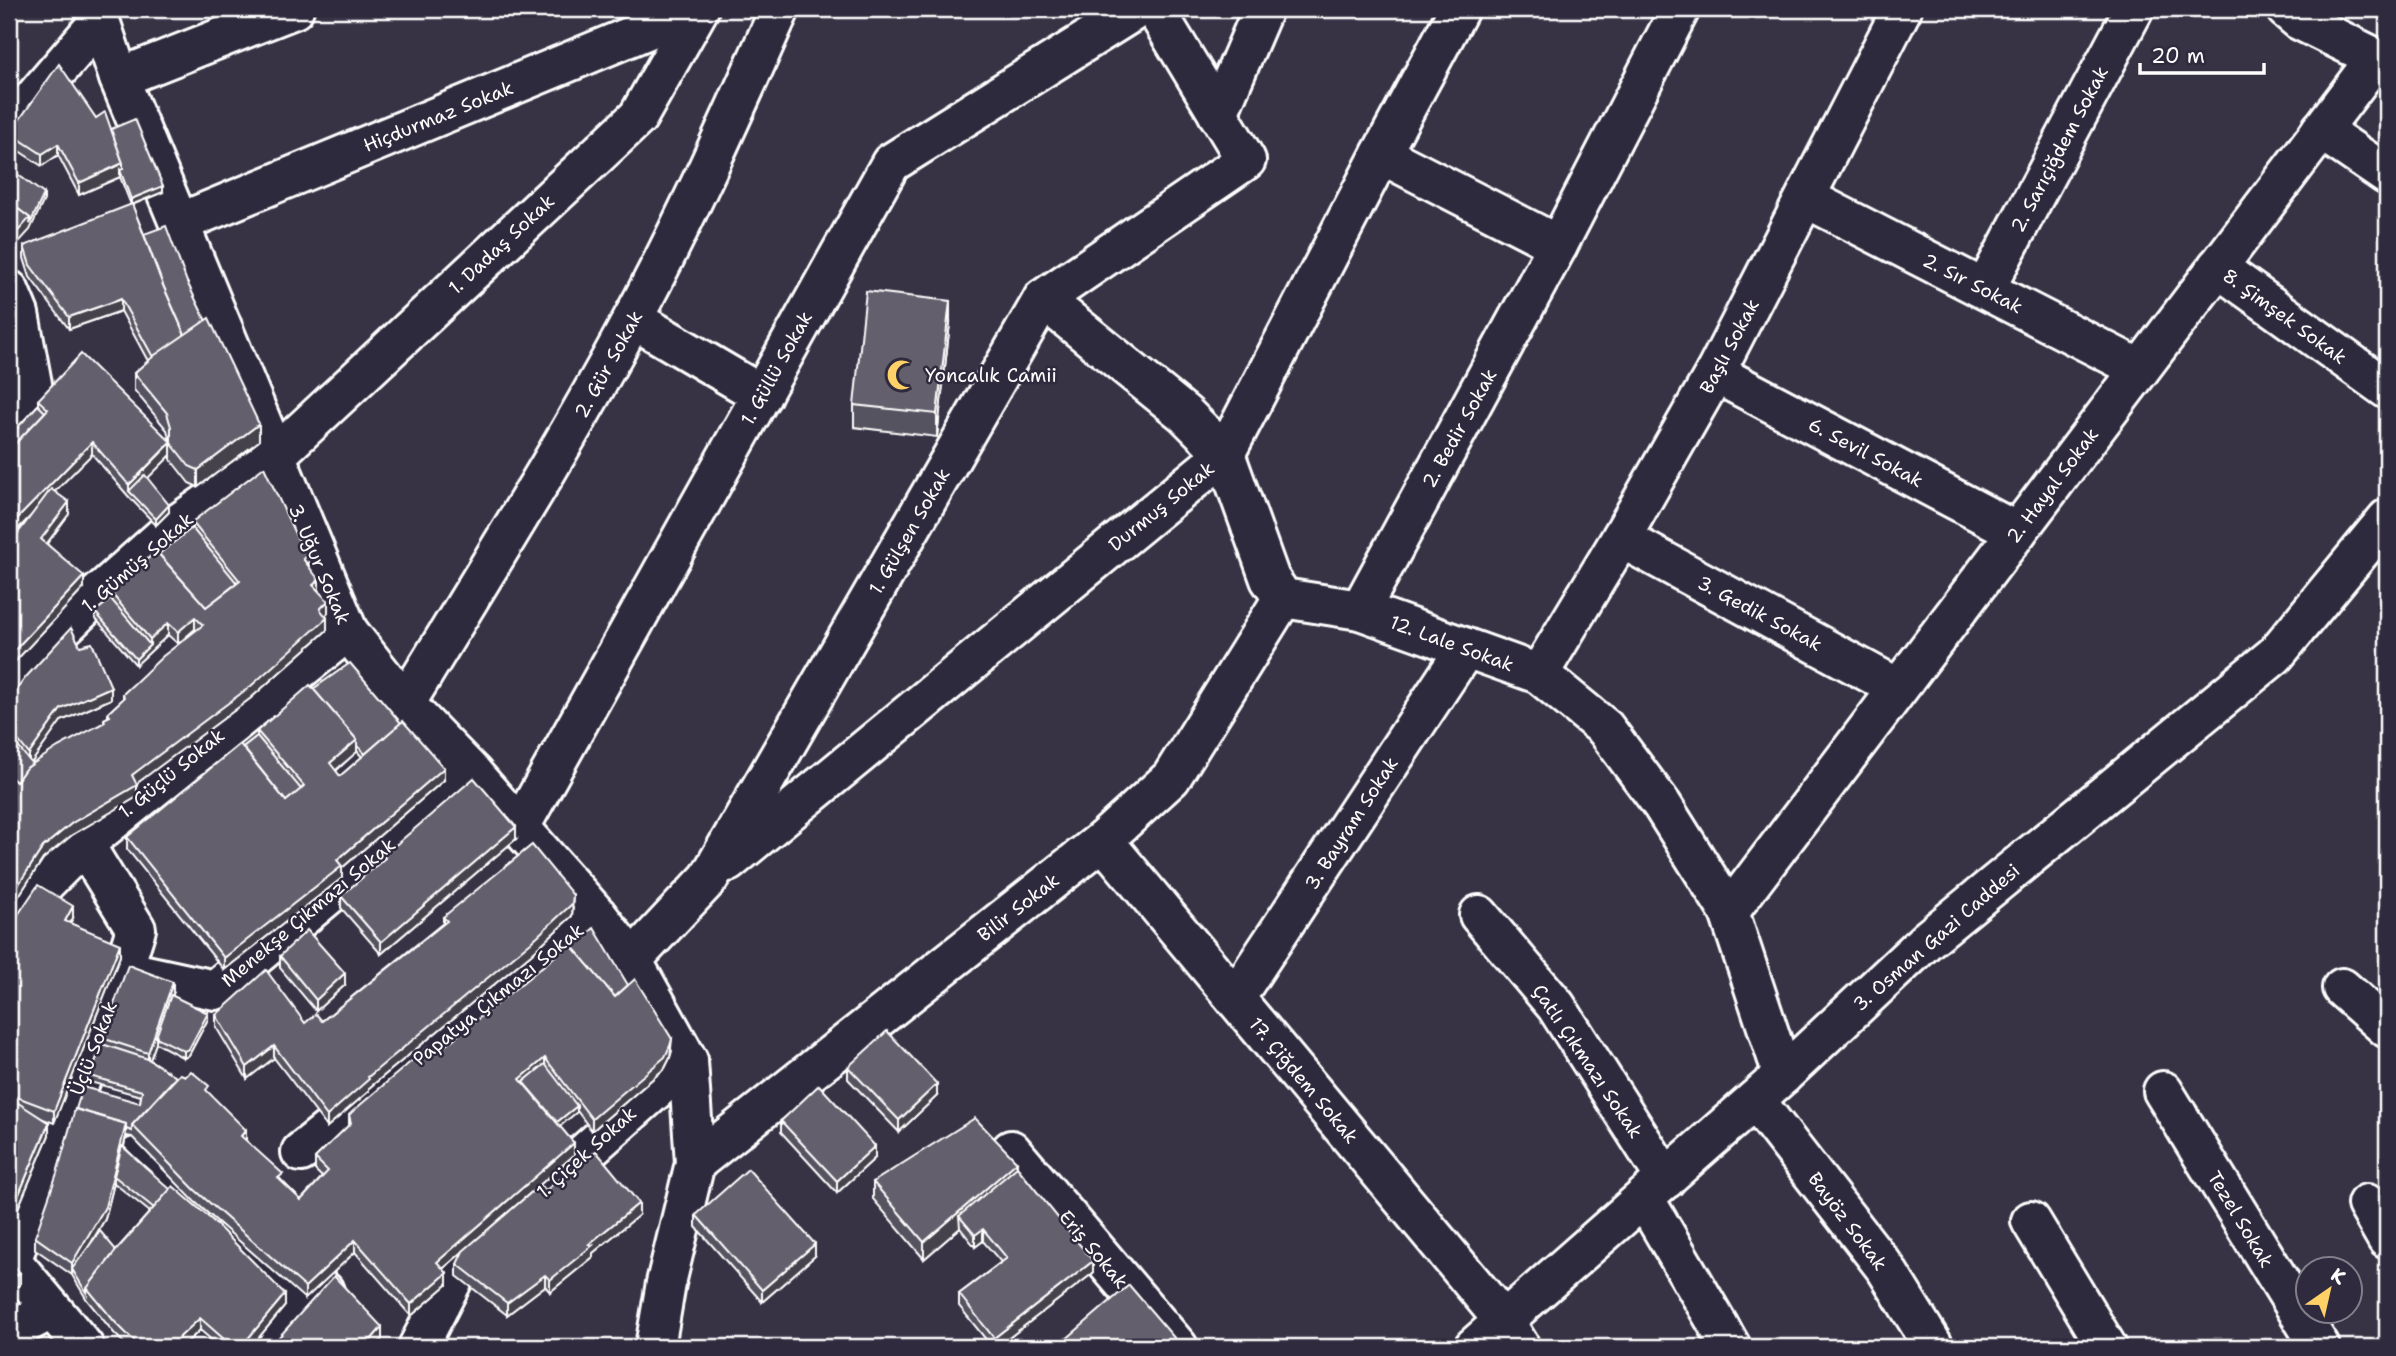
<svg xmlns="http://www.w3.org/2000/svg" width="2396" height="1356" viewBox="0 0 2396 1356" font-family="'Shantell Sans',sans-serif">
  <rect width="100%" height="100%" fill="#373345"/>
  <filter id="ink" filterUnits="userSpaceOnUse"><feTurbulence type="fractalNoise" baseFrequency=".0143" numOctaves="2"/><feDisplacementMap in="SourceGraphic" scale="14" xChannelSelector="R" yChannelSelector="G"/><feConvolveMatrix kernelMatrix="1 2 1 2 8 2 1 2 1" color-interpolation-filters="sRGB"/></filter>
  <g filter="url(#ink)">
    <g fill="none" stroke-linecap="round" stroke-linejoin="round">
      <!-- minor casing -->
      <g stroke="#fff" stroke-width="44">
        <g id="minor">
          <polyline points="96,9 119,78 348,631 405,704 473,774 597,915 632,960 688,1061 695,1163 666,1283 655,1347"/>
          <polyline points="119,78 294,9"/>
          <polyline points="1218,114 1263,9"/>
          <polyline points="9,127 99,22"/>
          <polyline points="2321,130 2387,175"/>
          <polyline points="1381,154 1558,245"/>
          <polyline points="1806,198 2140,369"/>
          <polyline points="179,223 697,9"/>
          <polyline points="2217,267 2387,389"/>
          <polyline points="1985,289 2134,9"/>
          <polyline points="9,290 19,314 32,384 9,410"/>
          <polyline points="1043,299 1185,414 1225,454 1270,579 1283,598 1360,610 1539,674 1605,728 1662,805 1729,912 1783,1075"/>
          <polyline points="633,319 762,395"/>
          <polyline points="1715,373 2017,532"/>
          <polyline points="1621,538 1898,688"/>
          <polyline points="1360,610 1558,245 1680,9"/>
          <polyline points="1539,674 1621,538 1715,373 1902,9"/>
          <polyline points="9,680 94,598 176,525 275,456 638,117 699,9"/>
          <path d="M405,704C482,577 562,451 632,320C687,219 733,113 780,9"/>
          <polyline points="520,827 891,163 1137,9"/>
          <polyline points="1103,840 1504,1321 1520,1347"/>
          <polyline points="728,862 1225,454 1381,154 1459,9"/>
          <polyline points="1729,912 2376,58"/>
          <polyline points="1479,915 1556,1006 1666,1179"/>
          <polyline points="9,930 39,889 84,844 348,631"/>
          <polyline points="632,960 709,878 1043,299 1246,160 1155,9"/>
          <polyline points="123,970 215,990 473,774"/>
          <polyline points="2342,988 2387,1028"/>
          <polyline points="1235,998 1466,648"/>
          <polyline points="2163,1091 2320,1347"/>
          <polyline points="1755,1100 1886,1269 1934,1347"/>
          <polyline points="1011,1150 1178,1347"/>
          <polyline points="301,1152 597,915"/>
          <polyline points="136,1157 305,1309"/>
          <polyline points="695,1163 1103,840 1171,778 1283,598"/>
          <polyline points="1644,1198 1731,1347"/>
          <polyline points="2367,1204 2387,1239"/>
          <polyline points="2031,1221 2107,1347"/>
          <polyline points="9,1258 84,1347"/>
          <polyline points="11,1261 123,970 136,929 84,844"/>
          <polyline points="9,1332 51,1310"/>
          <polyline points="269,1347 324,1291"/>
          <polyline points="418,1347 462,1262 688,1061"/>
        </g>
      </g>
      <!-- secondary casing -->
      <g stroke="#fff" stroke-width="44">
        <g id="secondary">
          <polyline points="2286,9 2299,20 2376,58 2387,59"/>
          <polyline points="1474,1347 1783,1075 1927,940 2275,655 2387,519"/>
        </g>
      </g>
      <!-- minor -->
      <use href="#minor" stroke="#2f2a3d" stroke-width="38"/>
      <!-- secondary -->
      <use href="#secondary" stroke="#2f2a3d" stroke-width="38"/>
    </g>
    <!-- wall -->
    <g fill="#55525e" stroke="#fff" stroke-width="2" fill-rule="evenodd">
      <polygon points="96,118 111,129 163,192 132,205 144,234 187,282 259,441 198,487 189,483 171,460 171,455 147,478 169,512 156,525 129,497 92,454 54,492 69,514 47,544 84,588 9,668 9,545 30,516 9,538 9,437 38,405 38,400 170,441 167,430 134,390 134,373 148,361 121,311 69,329 30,277 24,258 24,246 131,205 120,177 79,195 58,155 42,166 10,145 10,133"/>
      <polygon points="950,323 937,437 854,427 854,405"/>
      <polygon points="192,522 309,566 328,613 325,616 327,630 251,698 136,783 137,797 72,835 43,859 9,911 9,700 111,699 61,721 31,763 32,764 104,723 104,719 108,717 108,713 123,699 123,694 196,630 195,629 178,644 168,635 136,665 95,618 95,612 111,599 111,593 192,528"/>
      <path d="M313,689L444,780L342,868V878L224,970L127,849V837L257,736V731ZM357,751L362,757L340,776L336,771Z"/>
      <polygon points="516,839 381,954 341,908 341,896 384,859 384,855"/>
      <polygon points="573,907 572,916 531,954 369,1088 369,1091 327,1127 274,1058 247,1079 216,1027 216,1015 305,1023 322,1021 443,923 443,917"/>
      <polygon points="73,918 70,923 120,956 54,1123 43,1119 49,1135 13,1220 9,1215 9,928"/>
      <path d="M572,947L628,985L672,1051L670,1058L665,1068L592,1131L577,1111L560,1126L574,1155L443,1269L447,1285L411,1316L355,1252L305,1299L194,1201L132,1137L126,1136L124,1147L285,1306L251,1347H220L200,1330L182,1347H128L114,1333L87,1300L72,1275L35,1249V1237L140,1103L141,1096L90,1082V1076L102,1044V1038L173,994L172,996L208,1019L189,1055L184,1058L156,1043L150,1060L176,1077L209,1094L246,1141L283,1182L301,1200L322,1177L315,1170V1158L349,1125V1115L435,1054ZM114,1183L150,1212L116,1250L89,1246L105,1219Z"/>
      <polygon points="280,956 345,985 316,1011 280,968"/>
      <polygon points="848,1067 937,1096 899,1132 848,1079"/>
      <polygon points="781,1121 875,1158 837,1193 781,1132"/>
      <polygon points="1017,1167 1093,1273 997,1347 992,1347 959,1306 959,1294 1001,1262 983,1241 975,1247 960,1228 924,1259 873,1199 873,1182"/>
      <polygon points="546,1190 639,1215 593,1253 593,1257 550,1292 545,1286 507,1315 457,1276 457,1264"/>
      <polygon points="696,1215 815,1256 762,1302 696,1227"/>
    </g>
    <!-- shaded-wall -->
    <g fill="#45424c" stroke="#fff" stroke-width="2">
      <polygon points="58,144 58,155 42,166 42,154"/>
      <polygon points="123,163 123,175 120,170 120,177 79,195 79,183"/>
      <polygon points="163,186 163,192 131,205 131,199"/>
      <polygon points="44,194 44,200 30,230 9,253 9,241"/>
      <polygon points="121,299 121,311 69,329 69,317"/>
      <polygon points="950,301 950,323 937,437 937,414"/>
      <polygon points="12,309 12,321 9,324 9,312"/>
      <polygon points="259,424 259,441 198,487 198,470"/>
      <polygon points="92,442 92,454 9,538 9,532 14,528 14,522"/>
      <polygon points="171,443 171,455 132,494 129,491 129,485"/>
      <polygon points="69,502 69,514 41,551 41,539"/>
      <polygon points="169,505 169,512 156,525 156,519"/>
      <polygon points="309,554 309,566 303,559"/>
      <polygon points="84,576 84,588 9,668 9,656"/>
      <polygon points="319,580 319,592 313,585"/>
      <polygon points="328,601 328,613 320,621 320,609"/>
      <polygon points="195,617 195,629 178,644 178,632"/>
      <polygon points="327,618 327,630 251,698 132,787 132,775"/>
      <polygon points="168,623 168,635 136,665 136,659 150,645 150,639"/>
      <polygon points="111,687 111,699 61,721 29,766 29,754 61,709"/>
      <polygon points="357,740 357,752 330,775 330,763"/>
      <polygon points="444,768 444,780 342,868 342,878 224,970 224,958"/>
      <polygon points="137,785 137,797 72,835 43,859 9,911 9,899 43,847 72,823"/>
      <polygon points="516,827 516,839 381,954 381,942"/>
      <polygon points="573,895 572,916 531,954 369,1088 369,1091 327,1127 327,1116 368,1077"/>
      <polygon points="73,906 73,918 65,933 65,921"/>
      <polygon points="120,944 120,956 54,1123 54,1111"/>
      <polygon points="345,973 345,985 316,1011 316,1000"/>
      <polygon points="173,982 173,994 157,1038 156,1037 156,1043 148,1065 148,1053"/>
      <polygon points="208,1013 208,1019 189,1055 184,1058 184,1051"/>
      <polygon points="672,1039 670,1058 665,1068 592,1131 592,1119"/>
      <polygon points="274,1046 274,1058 247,1079 247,1067"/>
      <polygon points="545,1058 545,1070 523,1088 520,1079"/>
      <polygon points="937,1084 937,1096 899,1132 899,1120"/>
      <polygon points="577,1106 577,1112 553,1132 553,1125"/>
      <polygon points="49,1123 49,1135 13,1220 13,1208"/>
      <polygon points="126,1124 126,1136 116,1177 114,1176 114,1183 105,1219 74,1272 72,1269 72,1275 72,1263"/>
      <polygon points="246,1130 246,1142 241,1136"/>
      <polygon points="574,1143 574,1155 437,1274 437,1262"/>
      <polygon points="875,1146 875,1158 837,1193 837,1181"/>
      <polygon points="1017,1162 1017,1179 959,1216 960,1228 924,1259 924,1242"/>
      <polygon points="639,1203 639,1215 593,1253 593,1257 550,1292 550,1280 589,1244"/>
      <polygon points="983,1229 983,1241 975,1247 975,1235"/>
      <polygon points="355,1240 355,1252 305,1299 305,1287"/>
      <polygon points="815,1244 815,1256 762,1302 762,1290"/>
      <polygon points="1093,1261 1093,1273 997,1347 994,1347 994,1338"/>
      <polygon points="20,1273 20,1285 9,1291 9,1279"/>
      <polygon points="447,1273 447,1285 411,1316 411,1304"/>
      <polygon points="545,1275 545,1286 507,1315 507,1303"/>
      <polygon points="285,1294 285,1306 251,1347 241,1347"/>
      <polygon points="200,1318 200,1330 182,1347 169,1347"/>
      <polygon points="382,1327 382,1339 375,1347 365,1347"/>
    </g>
    <!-- building -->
    <g fill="#635f6d" stroke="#fff" stroke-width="2">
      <polygon points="59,64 96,118 105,112 123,163 79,183 58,144 42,154 10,133"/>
      <polygon points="135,119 163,186 131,199 120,170 123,169 123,163 111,129"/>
      <polygon points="9,168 44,194 30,224 30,218 9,202"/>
      <polygon points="9,202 30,218 9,241"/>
      <polygon points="132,204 163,285 185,335 153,357 121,299 69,317 30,265 24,246"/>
      <polygon points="166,226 187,282 206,321 185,335 163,285 144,234"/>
      <polygon points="866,291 950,301 937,414 854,405"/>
      <polygon points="209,318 259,424 198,470 189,466 171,443 171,427 167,413 134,373 155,355"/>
      <polygon points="81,354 171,442 129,485 92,442 14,522 9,517 9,450 48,409 38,400"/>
      <polygon points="38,405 45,412 9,450 9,437"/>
      <polygon points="264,467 296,536 309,554 303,559 319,580 313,585 328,601 320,609 327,618 251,686 132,775 137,785 72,823 43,847 9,899 9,775 16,782 25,769 58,747 105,722 104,719 110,716 108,713 124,698 123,694 163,656 203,625 195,617 178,632 168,623 150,639 111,593 156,551 206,607 222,595 240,581 192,522"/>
      <polygon points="145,475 169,505 156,519 129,491"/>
      <polygon points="51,489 69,502 41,539 84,576 9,656 9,545"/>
      <polygon points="9,523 14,528 9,532"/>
      <polygon points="192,528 237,583 206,607 159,554"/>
      <polygon points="111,599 150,645 136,659 95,612"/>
      <polygon points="71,628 80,646 92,643 111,687 61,709 29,754 9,729 9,700 26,677"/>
      <polygon points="350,663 401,723 365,754 357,745 357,740 313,689"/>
      <polygon points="310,685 357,740 330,763 340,776 403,721 444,768 337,860 342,866 224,958 127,837 240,744 286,801 304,786 257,731"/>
      <polygon points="9,735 32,764 25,769 16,782 9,775"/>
      <polygon points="257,736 301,789 286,801 243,747"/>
      <polygon points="474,778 516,827 381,942 341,896 385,858 384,855"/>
      <polygon points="532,845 573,895 572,904 531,942 368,1077 369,1079 327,1116 274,1046 247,1067 216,1015 266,970 305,1023 316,1014 322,1021 447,921 443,917"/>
      <polygon points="38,885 73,906 65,921 120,944 54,1111 9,1094 9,928"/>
      <polygon points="594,928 628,985 615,997 572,947"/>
      <polygon points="307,930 345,973 316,1000 280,956"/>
      <polygon points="570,944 615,997 635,979 672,1039 670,1046 665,1057 592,1119 545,1058 520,1079 574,1143 437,1262 447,1273 411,1304 355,1240 305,1287 194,1189 132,1125 180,1074 186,1076 191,1071 209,1086 206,1090 246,1130 241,1136 283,1174 278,1178 301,1200 328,1171 315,1158 351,1123 349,1115 353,1111 428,1047 435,1054"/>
      <polygon points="128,965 173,982 148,1053 102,1038"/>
      <polygon points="171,995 208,1013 189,1049 184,1051 156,1037"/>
      <polygon points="887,1031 937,1084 899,1120 848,1067"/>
      <polygon points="102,1044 148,1059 176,1077 132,1125 132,1131 126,1129 126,1124 76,1109 83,1087 140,1103 142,1091 90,1076"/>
      <polygon points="545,1064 577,1106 557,1122 523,1082"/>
      <polygon points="819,1085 875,1146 837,1181 781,1121"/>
      <polygon points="9,1097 49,1123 13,1208 9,1203"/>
      <polygon points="75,1109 126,1124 105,1207 72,1263 35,1237 57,1173"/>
      <polygon points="975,1118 1017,1162 924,1242 873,1182"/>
      <polygon points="122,1146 171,1190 154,1208 114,1176"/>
      <polygon points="596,1151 639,1203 589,1244 593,1245 550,1280 545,1275 507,1303 457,1264 463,1251 540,1185 546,1190"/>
      <polygon points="1017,1167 1093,1261 994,1338 959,1294 1007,1258 983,1229 975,1235 959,1216"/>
      <polygon points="748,1169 815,1244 762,1290 696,1215"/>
      <polygon points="173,1186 213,1221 285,1294 241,1347 233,1347 200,1318 169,1347 140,1347 114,1321 87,1288 119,1247"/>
      <polygon points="100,1231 116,1250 87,1288 87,1294 72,1269"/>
      <polygon points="9,1260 20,1273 9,1279"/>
      <polygon points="334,1276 382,1327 365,1347 270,1347"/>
      <polygon points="1129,1285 1182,1347 1057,1347"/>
    </g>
  </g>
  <!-- icons -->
  <defs>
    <g id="mosque-bare" transform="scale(2.415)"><path d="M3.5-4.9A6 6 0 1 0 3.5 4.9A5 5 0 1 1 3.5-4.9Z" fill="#ffd166" stroke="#2f2a3d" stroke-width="2.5" paint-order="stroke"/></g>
  </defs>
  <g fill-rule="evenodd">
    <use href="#mosque-bare" x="902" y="375"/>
  </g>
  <g text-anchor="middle" stroke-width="5" stroke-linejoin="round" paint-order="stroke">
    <!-- street labels -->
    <g font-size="19" fill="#fff" stroke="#2f2a3d">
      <text transform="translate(438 116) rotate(-22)" y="7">Hiçdurmaz Sokak</text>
      <text transform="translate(2059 149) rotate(-62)" y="7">2. Sarıçiğdem Sokak</text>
      <text transform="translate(501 244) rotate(-43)" y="7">1. Dadaş Sokak</text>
      <text transform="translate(1973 283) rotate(27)" y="7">2. Sır Sokak</text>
      <text transform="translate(2285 316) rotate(36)" y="7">8. Şimşek Sokak</text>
      <text transform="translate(1729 346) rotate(-62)" y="7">Başlı Sokak</text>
      <text transform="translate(608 364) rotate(-61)" y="7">2. Gür Sokak</text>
      <text transform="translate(776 368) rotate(-61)" y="7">1. Güllü Sokak</text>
      <text transform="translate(1459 428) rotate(-61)" y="7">2. Bedir Sokak</text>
      <text transform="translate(1866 452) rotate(28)" y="7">6. Sevil Sokak</text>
      <text transform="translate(2052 485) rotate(-53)" y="7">2. Hayal Sokak</text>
      <text transform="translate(1161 506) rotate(-39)" y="7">Durmuş Sokak</text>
      <text transform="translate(909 531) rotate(-60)" y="7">1. Gülşen Sokak</text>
      <text transform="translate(137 562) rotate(-41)" y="7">1. Gümüş Sokak</text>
      <text transform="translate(320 564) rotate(67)" y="7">3. Uğur Sokak</text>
      <text transform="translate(1760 613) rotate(28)" y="7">3. Gedik Sokak</text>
      <text transform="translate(1452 643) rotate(20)" y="7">12. Lale Sokak</text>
      <text transform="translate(171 773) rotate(-39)" y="7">1. Güçlü Sokak</text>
      <text transform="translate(1351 823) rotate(-57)" y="7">3. Bayram Sokak</text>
      <text transform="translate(1018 907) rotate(-38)" y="7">Bilir Sokak</text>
      <text transform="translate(308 912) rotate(-40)" y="7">Menekşe Çıkmazı Sokak</text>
      <text transform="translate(1936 937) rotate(-41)" y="7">3. Osman Gazi Caddesi</text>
      <text transform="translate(498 994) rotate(-39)" y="7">Papatya Çıkmazı Sokak</text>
      <text transform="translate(93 1048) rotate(-69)" y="7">Üçlü Sokak</text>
      <text transform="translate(1588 1061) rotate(56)" y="7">Çatlı Çıkmazı Sokak</text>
      <text transform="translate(1304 1080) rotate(50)" y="7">17. Çiğdem Sokak</text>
      <text transform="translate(586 1152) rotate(-42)" y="7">1. Çiçek Sokak</text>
      <text transform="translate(2241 1219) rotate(59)" y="7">Tezel Sokak</text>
      <text transform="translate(1848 1221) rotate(53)" y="7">Bayöz Sokak</text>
      <text transform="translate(1094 1249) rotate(50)" y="7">Eriş Sokak</text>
    </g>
    <!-- poi labels -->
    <g font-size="19" fill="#fff" stroke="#2f2a3d" text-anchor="start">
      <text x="925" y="382">Yoncalık Camii</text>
    </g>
  </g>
  <!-- margin -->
  <rect width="2396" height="1356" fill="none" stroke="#2f2a3d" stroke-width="35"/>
  <rect x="18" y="18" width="2361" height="1321" fill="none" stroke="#fff" stroke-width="2.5" filter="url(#ink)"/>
  <!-- north arrow -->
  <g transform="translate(2329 1290) rotate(34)"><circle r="33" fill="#2f2a3d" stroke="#827f8b" stroke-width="2"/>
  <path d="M0-5L12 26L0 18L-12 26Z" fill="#ffd166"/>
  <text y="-10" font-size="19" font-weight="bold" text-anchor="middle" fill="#ffffff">K</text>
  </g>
  <!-- scale -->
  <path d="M2140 63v10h124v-10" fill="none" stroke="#ffffff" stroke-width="3.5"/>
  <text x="2151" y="63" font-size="21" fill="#ffffff" stroke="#2f2a3d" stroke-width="5" paint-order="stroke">20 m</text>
</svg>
